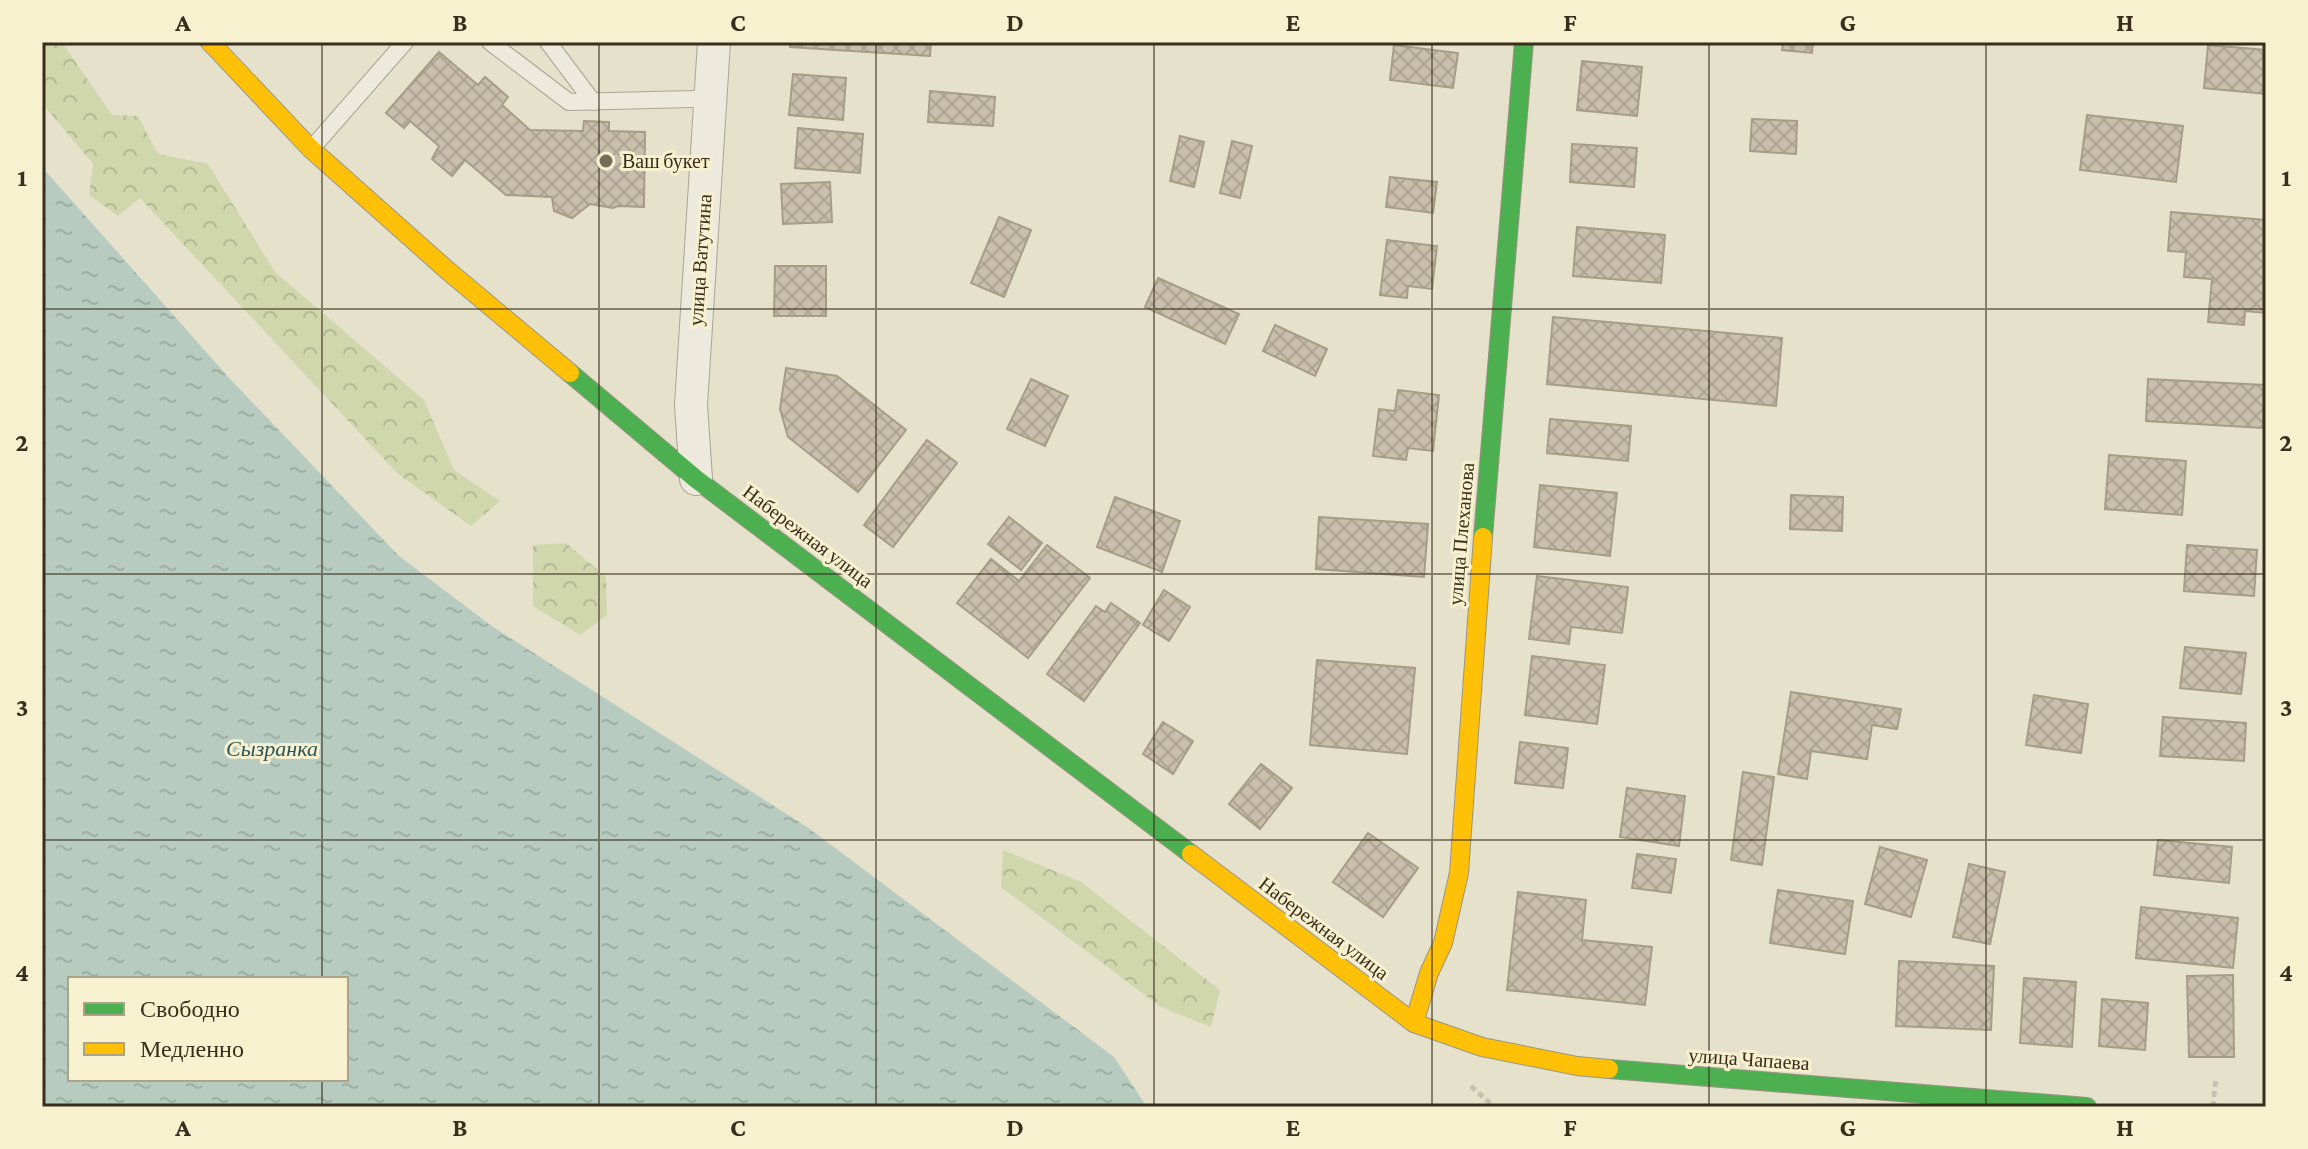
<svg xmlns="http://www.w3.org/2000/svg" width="2308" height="1149" viewBox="0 0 2308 1149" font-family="'Crimson Pro',serif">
  <defs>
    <pattern id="forest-crowns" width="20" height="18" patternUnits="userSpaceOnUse" patternTransform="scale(2)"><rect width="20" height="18" fill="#d0d7ad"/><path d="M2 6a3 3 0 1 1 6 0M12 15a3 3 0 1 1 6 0" fill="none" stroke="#b3b994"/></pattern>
    <pattern id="water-ripples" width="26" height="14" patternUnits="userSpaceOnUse" patternTransform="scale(2)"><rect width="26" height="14" fill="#b7cbc1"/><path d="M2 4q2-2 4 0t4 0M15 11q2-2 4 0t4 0" fill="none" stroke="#9eafa5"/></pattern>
    <pattern id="building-cross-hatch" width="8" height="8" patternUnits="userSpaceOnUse" patternTransform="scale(2)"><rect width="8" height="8" fill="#c9bfac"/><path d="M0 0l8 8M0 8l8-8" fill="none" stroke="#ada493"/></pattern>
  </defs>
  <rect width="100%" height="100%" fill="#e5e1cb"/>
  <!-- forest -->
  <g fill="url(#forest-crowns)">
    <polygon points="42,42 63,44 112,115 138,116 158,154 208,164 275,272 424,400 454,470 500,501 471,526 397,473 140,198 118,216 89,195 93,164 42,103"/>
    <polygon points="566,543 606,577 607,615 580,635 533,606 533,545"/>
    <polygon points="1003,850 1081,882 1220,990 1211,1027 1161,1007 1001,887"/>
  </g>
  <!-- water -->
  <path fill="url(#water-ripples)" fill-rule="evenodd" d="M42,167L231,380L399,556L493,627L807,827L1114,1057L1147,1107H42ZM70,979H346V1079H70Z"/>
  <!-- building -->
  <g fill="url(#building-cross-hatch)" stroke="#a59c8a" stroke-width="2">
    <polygon points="790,42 931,42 930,56 790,47"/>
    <polygon points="1783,42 1813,42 1812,53 1782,50"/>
    <polygon points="1394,45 1458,53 1453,88 1390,80"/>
    <polygon points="2208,45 2266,50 2266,94 2204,88"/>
    <polygon points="439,52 478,85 485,77 508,97 502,105 530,130 583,131 584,121 609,122 609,131 645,132 644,207 618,206 613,208 590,204 572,218 554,211 552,197 506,195 465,160 452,176 432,159 439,146 410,121 404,128 386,113"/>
    <polygon points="1582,61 1642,67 1637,116 1577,110"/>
    <polygon points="793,74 846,78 843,120 789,115"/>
    <polygon points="930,91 995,97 993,126 928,122"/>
    <polygon points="2087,115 2183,126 2176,182 2080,170"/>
    <polygon points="1752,119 1797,121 1796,154 1750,151"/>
    <polygon points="798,128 863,134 860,173 795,168"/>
    <polygon points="1180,136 1204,142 1194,187 1170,181"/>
    <polygon points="1232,141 1252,146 1240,198 1220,193"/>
    <polygon points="1572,144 1637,148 1634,187 1570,182"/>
    <polygon points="1390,177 1437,182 1433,213 1386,207"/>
    <polygon points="830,182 832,222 783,224 781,184"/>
    <polygon points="2171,212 2266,220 2266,313 2245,311 2244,325 2208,322 2212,279 2184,277 2186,252 2168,251"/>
    <polygon points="999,217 1031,230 1004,297 971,283"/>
    <polygon points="1577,227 1665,235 1661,283 1573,276"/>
    <polygon points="1387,240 1437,246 1432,289 1408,286 1407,298 1380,295"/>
    <polygon points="775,266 826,266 826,316 774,316"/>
    <polygon points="1158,278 1239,314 1225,344 1145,307"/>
    <polygon points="1553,317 1782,338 1776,406 1547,384"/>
    <polygon points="1275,325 1327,349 1315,376 1263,351"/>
    <polygon points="786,368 837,376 906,430 858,492 788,437 780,409"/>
    <polygon points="1031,379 1068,396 1045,446 1007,429"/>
    <polygon points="2148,379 2265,385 2263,428 2146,421"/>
    <polygon points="1398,390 1439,395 1433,451 1408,448 1406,460 1373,456 1379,409 1395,411"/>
    <polygon points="1550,419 1631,426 1628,461 1547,453"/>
    <polygon points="927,440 957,463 893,547 864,525"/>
    <polygon points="2109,455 2186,461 2182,515 2105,509"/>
    <polygon points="1540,485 1617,493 1610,556 1534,547"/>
    <polygon points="1791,495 1843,497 1842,531 1790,529"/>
    <polygon points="1115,497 1180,521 1162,572 1097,547"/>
    <polygon points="1009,517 1042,543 1021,570 988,544"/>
    <polygon points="1319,517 1428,524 1424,577 1316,569"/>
    <polygon points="1047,545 1090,578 1028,658 957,603 991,559 1019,581"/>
    <polygon points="2187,545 2257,550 2254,596 2184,591"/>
    <polygon points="1537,576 1628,587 1622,633 1571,627 1569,644 1529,639"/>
    <polygon points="1164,590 1190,607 1169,641 1143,625"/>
    <polygon points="1111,603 1140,623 1084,701 1047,674 1096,606 1105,612"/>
    <polygon points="2185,647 2246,653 2241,694 2180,688"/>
    <polygon points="1532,656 1605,665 1597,724 1525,715"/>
    <polygon points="1317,660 1415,668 1407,754 1310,745"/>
    <polygon points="1791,692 1901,709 1897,729 1872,725 1867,759 1811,751 1807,779 1778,774"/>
    <polygon points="2034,695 2088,704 2081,753 2026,745"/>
    <polygon points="2163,717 2246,723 2244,761 2160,756"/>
    <polygon points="1163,722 1193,741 1173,774 1143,754"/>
    <polygon points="1520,742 1568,748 1563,788 1515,783"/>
    <polygon points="1261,764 1292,788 1260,829 1229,804"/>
    <polygon points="1743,772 1774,777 1762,865 1731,860"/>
    <polygon points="1627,788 1685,796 1679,846 1620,837"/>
    <polygon points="1368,833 1418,868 1383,917 1333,882"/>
    <polygon points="2158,840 2232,847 2229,883 2154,875"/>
    <polygon points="1880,847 1927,860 1911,917 1865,904"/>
    <polygon points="1637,854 1676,859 1671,893 1632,888"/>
    <polygon points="1969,864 2005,872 1990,944 1953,937"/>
    <polygon points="1778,890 1853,901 1845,954 1770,943"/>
    <polygon points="1518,892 1586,900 1582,940 1652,947 1645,1005 1507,990"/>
    <polygon points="2141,907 2238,918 2233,968 2136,958"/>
    <polygon points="1899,961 1994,966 1991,1030 1896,1026"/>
    <polygon points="2233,975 2234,1057 2189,1057 2187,976"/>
    <polygon points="2024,978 2076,982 2072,1047 2020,1043"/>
    <polygon points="2102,999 2148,1003 2145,1050 2099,1046"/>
  </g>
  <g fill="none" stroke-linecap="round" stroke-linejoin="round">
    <!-- lane casing -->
    <g stroke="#aaa495" stroke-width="18">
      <g id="lane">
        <polyline points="490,42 569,102 693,99 711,97"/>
        <polyline points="548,42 593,102"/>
        <polyline points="312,148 405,42"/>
      </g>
    </g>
    <!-- street casing -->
    <g stroke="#aaa495" stroke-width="34">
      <polyline id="street" points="696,479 691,405 714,42"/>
    </g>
    <!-- fast casing -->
    <g stroke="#9a9484" stroke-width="20">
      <g id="fast">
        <polyline points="570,373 696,479 1191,854"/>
        <polyline points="1483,537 1524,42"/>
        <polyline points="1609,1069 2087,1107"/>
      </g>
    </g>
    <!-- slow casing -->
    <g stroke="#9a9484" stroke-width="20">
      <g id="slow">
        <polyline points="210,42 311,149 447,270 570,373"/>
        <polyline points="1191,854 1414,1023 1482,1047 1577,1066 1609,1069"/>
        <polyline points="1414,1023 1429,973 1443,943 1459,873 1483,537"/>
      </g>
    </g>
    <!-- path -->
    <g stroke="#c5c2b4" stroke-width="5" stroke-dasharray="6 4" stroke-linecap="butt">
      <polyline points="1471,1086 1494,1107"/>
      <polyline points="2213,1107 2216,1078"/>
    </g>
    <!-- lane -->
    <use href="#lane" stroke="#edeadd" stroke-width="16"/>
    <!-- street -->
    <use href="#street" stroke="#edeadd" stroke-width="32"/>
    <!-- fast -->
    <use href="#fast" stroke="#4caf50" stroke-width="18"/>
    <!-- slow -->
    <use href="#slow" stroke="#ffc107" stroke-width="18"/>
  </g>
  <!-- grid -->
  <path fill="none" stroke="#392e1c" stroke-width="2" stroke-opacity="0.55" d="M322,42V979M599,42V1107M876,42V1107M1154,42V1107M1432,42V1107M1709,42V1107M1986,42V1107M42,309H2266M42,574H2266M42,840H2266M322,1079V1107"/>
  <!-- markers -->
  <circle fill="#756d59" stroke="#f7f1d0" stroke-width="3" cx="606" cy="161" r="8"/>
  <g text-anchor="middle" stroke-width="6" stroke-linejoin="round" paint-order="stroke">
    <!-- poi labels -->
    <g font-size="20" fill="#392e1c" stroke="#f7f1d0" text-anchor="start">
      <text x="622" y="168">Ваш букет</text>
    </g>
    <!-- street labels -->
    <g font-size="20" fill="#392e1c" stroke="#f7f1d0">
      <text transform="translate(700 260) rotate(-86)" y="7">улица Ватутина</text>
      <text transform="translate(1461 534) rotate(-85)" y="7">улица Плеханова</text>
      <text transform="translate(808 536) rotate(37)" y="7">Набережная улица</text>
      <text transform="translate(1324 928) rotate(37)" y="7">Набережная улица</text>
      <text transform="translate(1749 1059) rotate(4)" y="7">улица Чапаева</text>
    </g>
    <!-- water labels -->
    <g font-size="22" font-style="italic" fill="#2b5659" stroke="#f7f1d0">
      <text x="272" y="756">Сызранка</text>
    </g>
  </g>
  <!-- border -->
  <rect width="2308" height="1149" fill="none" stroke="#f7f1d0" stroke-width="88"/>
  <!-- legend -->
  <rect x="68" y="977" width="280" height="104" fill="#f7f1d0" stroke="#aba388" stroke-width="2"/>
  <rect x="84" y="1003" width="40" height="12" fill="#4caf50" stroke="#aba388" stroke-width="2"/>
  <text x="140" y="1017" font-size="24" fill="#392e1c">Свободно</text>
  <rect x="84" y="1043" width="40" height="12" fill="#ffc107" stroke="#aba388" stroke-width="2"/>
  <text x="140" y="1057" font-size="24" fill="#392e1c">Медленно</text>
  <rect x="44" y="44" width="2220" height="1061" fill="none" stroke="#392e1c" stroke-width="3"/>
  <g font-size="26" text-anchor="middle" font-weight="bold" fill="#392e1c">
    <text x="183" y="31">A</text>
    <text x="460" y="31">B</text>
    <text x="738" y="31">C</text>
    <text x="1015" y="31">D</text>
    <text x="1293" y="31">E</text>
    <text x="1570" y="31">F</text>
    <text x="1848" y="31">G</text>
    <text x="2125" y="31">H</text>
    <text x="22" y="186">1</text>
    <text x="2286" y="186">1</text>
    <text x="22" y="451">2</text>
    <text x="2286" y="451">2</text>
    <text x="22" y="716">3</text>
    <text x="2286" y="716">3</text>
    <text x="22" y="981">4</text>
    <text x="2286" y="981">4</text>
    <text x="183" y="1136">A</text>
    <text x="460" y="1136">B</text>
    <text x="738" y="1136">C</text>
    <text x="1015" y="1136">D</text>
    <text x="1293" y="1136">E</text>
    <text x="1570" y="1136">F</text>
    <text x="1848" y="1136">G</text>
    <text x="2125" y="1136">H</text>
  </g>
</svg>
